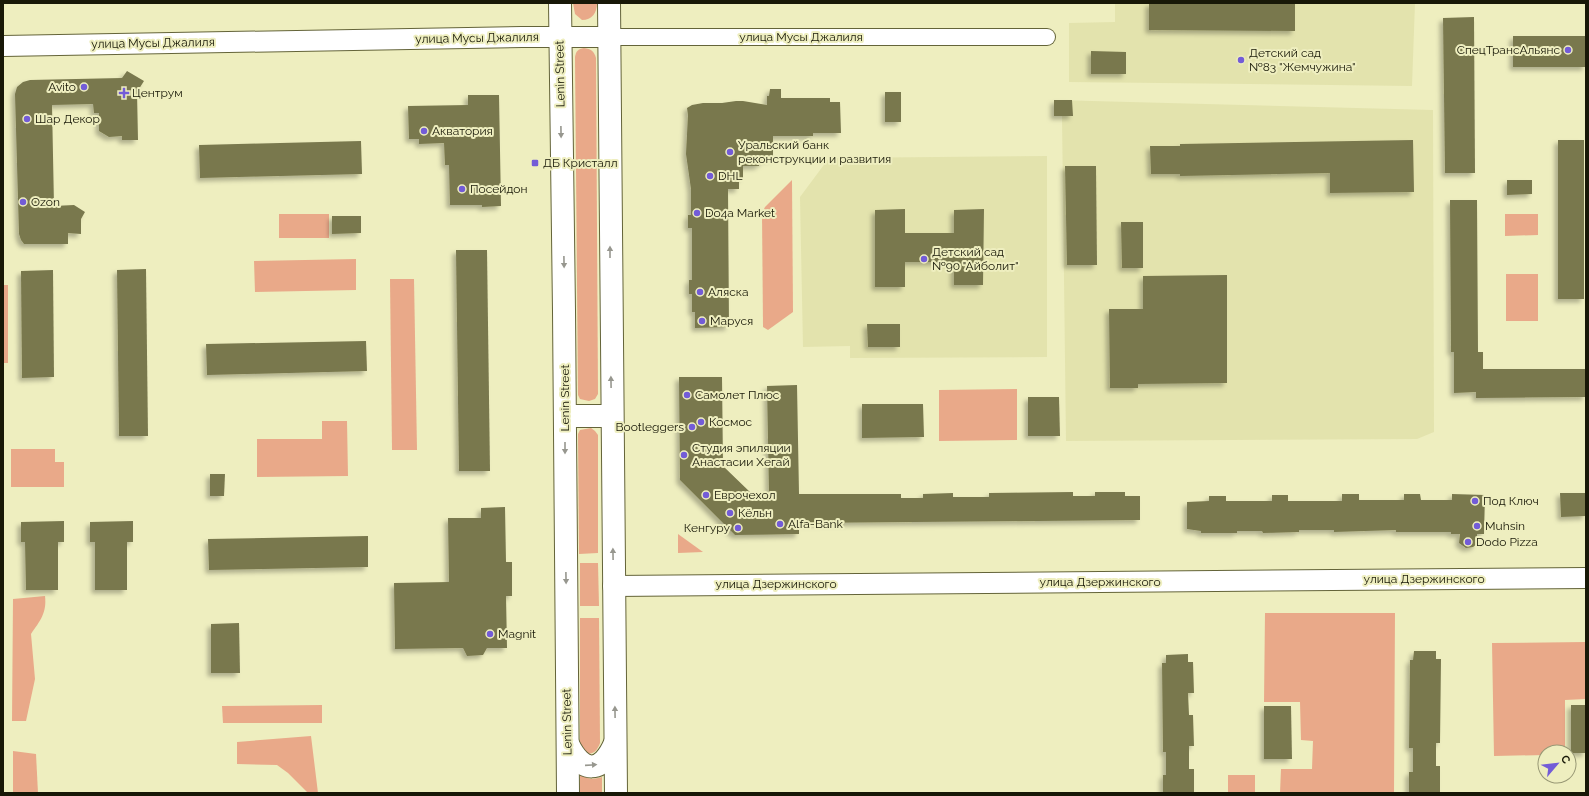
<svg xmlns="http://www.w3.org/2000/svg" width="1589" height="796" viewBox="0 0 1589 796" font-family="Raleway,sans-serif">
  <defs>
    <filter id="shadow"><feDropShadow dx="-3.5" dy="3.5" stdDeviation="2" flood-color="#0004"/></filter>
  </defs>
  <rect width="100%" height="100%" fill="#eeeebf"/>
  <!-- built -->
  <g fill="#e3e3ad">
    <polygon points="1115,3 1415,3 1412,86 1069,82 1069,23 1115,22"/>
    <polygon points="1054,100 1433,110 1434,432 1417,439 1066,441 1062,116 1054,116"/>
    <polygon points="1047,156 1047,357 850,358 850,346 803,347 800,197 829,158"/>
  </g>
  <!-- green -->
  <g fill="#e9a989">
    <path d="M573,3H597C597,13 592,20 582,20L575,14Z"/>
    <path d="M584,48C591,49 594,51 596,58L598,394L595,399L589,401L580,399L578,395L575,57C576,51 578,49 584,48Z"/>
    <polygon points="792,180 793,312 768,330 763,327 762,213 765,207"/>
    <rect x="279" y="214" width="50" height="24"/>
    <polygon points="1505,214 1538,214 1538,235 1505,236"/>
    <polygon points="356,259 356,290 255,292 254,261"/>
    <rect x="1506" y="274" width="32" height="47"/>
    <polygon points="390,279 414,279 417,450 392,450"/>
    <rect x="3" y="285" width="5" height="78"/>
    <polygon points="1017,389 1017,440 939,441 939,390"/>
    <polygon points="322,421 347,421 348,476 257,477 257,439 322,439"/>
    <polygon points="591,428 595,431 598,435 598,553 579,554 578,434 580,430"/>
    <polygon points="11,449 55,449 55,462 64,462 64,487 11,487"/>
    <polygon points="678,534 703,552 678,553"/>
    <polygon points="580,563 598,563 599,606 580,606"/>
    <path d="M45,596C47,613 40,621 31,634L35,679L26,721H12L13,599Z"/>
    <polygon points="1265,613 1395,613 1394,793 1280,793 1281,769 1312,769 1313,741 1301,740 1300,702 1264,702"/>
    <path d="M580,618H599L600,743C595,757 585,757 580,743Z"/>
    <polygon points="1586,642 1586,699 1565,700 1565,752 1545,752 1545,755 1494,756 1492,643"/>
    <polygon points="322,705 322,723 223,723 222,706"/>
    <polygon points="311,736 318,793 308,793 288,773 277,765 237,764 237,742"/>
    <polygon points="13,751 36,754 38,793 13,793"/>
    <path d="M580,774C588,779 592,780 602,777V793H580Z"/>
    <rect x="1228" y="775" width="27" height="18"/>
  </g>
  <!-- building -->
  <g fill="#79784d" filter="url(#shadow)">
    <polygon points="1149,3 1295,3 1295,31 1149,30"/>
    <polygon points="1474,17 1475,173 1445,173 1443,18"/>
    <rect x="1513" y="36" width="73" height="31"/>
    <polygon points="1091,51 1126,52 1126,74 1091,74"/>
    <polygon points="127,71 144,81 137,92 138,140 122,140 122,136 109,137 99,131 99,113 94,113 93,104 52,105 54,206 74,205 85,212 81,219 81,234 68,233 68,244 24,244 21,240 19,234 15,94 17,87 23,82 30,80 122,78"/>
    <polygon points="770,89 781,89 781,98 830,98 830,102 840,102 841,133 813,133 813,136 773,136 773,159 763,159 763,163 759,163 759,166 743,166 743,178 739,178 739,189 728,189 729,327 695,328 695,312 692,312 692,294 689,294 689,280 692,280 692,228 688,228 688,215 691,215 691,189 686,154 688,115 687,108 692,105 703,103 722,103 736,101 743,101 767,105 767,96 769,96"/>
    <rect x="885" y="92" width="16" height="30"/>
    <polygon points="468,95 499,95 501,206 482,207 482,205 450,205 449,165 445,165 444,143 419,144 419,139 409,139 408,106 468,105"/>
    <polygon points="1054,100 1072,100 1073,116 1054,116"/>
    <polygon points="1413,140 1414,192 1330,193 1330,173 1180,176 1180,174 1151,174 1150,146 1180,146 1180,144"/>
    <rect x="1558" y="140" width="26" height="159"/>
    <polygon points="361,141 362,174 200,178 199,145"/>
    <polygon points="1065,166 1096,166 1097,265 1067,265"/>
    <polygon points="1507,180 1532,180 1532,194 1507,195"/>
    <polygon points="1450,200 1477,200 1478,352 1483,352 1483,369 1586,369 1586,397 1476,398 1476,392 1454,393 1454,352 1451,352"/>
    <polygon points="905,209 905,233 954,233 954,210 984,209 983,285 954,285 954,262 905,262 905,287 875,287 875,210"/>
    <polygon points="332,216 361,216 361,233 332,234"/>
    <polygon points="1121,222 1143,222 1143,268 1122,268"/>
    <polygon points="456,250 487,250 490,471 459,471"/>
    <polygon points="146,269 148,436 119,436 117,270"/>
    <polygon points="53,270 54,377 22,378 21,271"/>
    <polygon points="1227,275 1227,383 1138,384 1138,388 1110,388 1109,309 1143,309 1143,276"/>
    <polygon points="867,324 900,324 900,347 868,347"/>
    <polygon points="366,341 367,371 207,375 206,344"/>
    <polygon points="679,377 722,377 723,466 752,494 769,494 767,386 797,385 799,494 901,494 901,498 923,498 923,494 953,493 953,497 989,497 989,493 1073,492 1073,496 1095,496 1095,492 1125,492 1125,496 1140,496 1140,520 799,523 799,534 735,535 680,480"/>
    <polygon points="1028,397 1059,397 1060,436 1028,436"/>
    <polygon points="862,404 923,404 924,437 862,438"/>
    <polygon points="210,474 225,474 224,496 210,496"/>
    <polygon points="1560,493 1586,493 1586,516 1561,517"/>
    <polygon points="1342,494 1359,494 1359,500 1404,500 1404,494 1420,494 1421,500 1452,500 1452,494 1485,495 1484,534 1477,534 1477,544 1473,547 1466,548 1459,543 1460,534 1451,534 1451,532 1396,532 1396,530 1334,532 1334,530 1299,530 1299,532 1263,533 1262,531 1237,531 1237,533 1201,533 1201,531 1187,529 1187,502 1209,501 1209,496 1226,496 1226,501 1272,501 1272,495 1288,495 1288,501 1342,501"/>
    <polygon points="505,507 506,562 512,562 512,596 506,596 507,648 487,648 483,655 467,656 463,648 395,649 394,583 449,582 448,518 481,518 481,508"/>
    <polygon points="64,521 64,542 58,542 58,590 26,590 25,542 21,542 21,522"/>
    <polygon points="133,521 133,542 127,542 127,590 95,590 95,542 90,542 90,522"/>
    <polygon points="368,536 368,567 209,570 208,539"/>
    <polygon points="239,623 240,673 211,673 211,624"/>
    <polygon points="1414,651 1436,651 1436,659 1441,659 1440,743 1436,743 1436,766 1440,766 1440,793 1409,793 1409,772 1413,772 1413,748 1409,748 1410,660 1413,660"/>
    <polygon points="1188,654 1188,662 1193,662 1194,693 1188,693 1189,715 1193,715 1194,746 1189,746 1189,769 1194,769 1194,793 1163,793 1163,775 1166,775 1166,752 1163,752 1162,663 1166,663 1166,655"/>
    <rect x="1571" y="705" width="15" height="48"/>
    <polygon points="1264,706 1291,706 1292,759 1264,759"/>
  </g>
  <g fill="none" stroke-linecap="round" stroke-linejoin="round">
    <!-- minor casing -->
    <g stroke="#646439" stroke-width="18">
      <polyline id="minor" points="610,37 1047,37"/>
    </g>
    <!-- tertiary casing -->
    <g stroke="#646439" stroke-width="22">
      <g id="tertiary">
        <polyline points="3,46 522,37 610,37"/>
        <polyline points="613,586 1586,578"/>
      </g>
    </g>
    <!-- primary casing -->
    <g stroke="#646439" stroke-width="24">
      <g id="primary">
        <polyline points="560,3 564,311 568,793"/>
        <polyline points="609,3 616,793"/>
        <polyline points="565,416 612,416"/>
        <path d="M568,744C582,774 602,774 615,743"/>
      </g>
    </g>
    <!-- minor -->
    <use href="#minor" stroke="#fff" stroke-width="16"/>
    <!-- tertiary -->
    <use href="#tertiary" stroke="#fff" stroke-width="20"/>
    <!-- primary -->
    <use href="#primary" stroke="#fff" stroke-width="22"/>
  </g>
  <!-- one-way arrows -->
  <defs><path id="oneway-solid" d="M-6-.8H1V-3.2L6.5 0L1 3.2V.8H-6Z"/></defs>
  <g fill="#97978f">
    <use href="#oneway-solid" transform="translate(561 132) rotate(89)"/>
    <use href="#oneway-solid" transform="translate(610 252) rotate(-90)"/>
    <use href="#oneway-solid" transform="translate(564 262) rotate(89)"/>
    <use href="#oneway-solid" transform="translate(611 382) rotate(-91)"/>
    <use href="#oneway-solid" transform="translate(565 448) rotate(90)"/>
    <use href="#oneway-solid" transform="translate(613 554) rotate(-91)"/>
    <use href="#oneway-solid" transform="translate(566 578) rotate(89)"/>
    <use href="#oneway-solid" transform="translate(615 712) rotate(-91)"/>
    <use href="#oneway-solid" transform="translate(591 765) rotate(-4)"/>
  </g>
  <!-- markers -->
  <g fill="#735cd7" stroke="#eeeebf" stroke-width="1.5">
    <circle cx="1568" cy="50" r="4"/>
    <circle cx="1241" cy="60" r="4"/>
    <circle cx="84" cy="87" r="4"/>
    <path d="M122 87h4v4h4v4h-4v4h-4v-4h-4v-4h4z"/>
    <circle cx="27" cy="119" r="4"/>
    <circle cx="424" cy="131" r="4"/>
    <circle cx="730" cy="152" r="4"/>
    <rect x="531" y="159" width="8" height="8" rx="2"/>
    <circle cx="710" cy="176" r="4"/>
    <circle cx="462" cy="189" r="4"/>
    <circle cx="23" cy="202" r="4"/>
    <circle cx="697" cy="213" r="4"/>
    <circle cx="924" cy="259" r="4"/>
    <circle cx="700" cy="292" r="4"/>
    <circle cx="702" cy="321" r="4"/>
    <circle cx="687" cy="395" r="4"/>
    <circle cx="701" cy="422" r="4"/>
    <circle cx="692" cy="427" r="4"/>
    <circle cx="684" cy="455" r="4"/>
    <circle cx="706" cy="495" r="4"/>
    <circle cx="1475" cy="501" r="4"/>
    <circle cx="730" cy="513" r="4"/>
    <circle cx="780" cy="524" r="4"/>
    <circle cx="1477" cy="526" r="4"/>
    <circle cx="738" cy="528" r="4"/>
    <circle cx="1468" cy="542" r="4"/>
    <circle cx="490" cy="634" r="4"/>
  </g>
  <g text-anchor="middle" stroke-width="4" stroke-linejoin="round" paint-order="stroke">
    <!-- street labels -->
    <g font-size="12" fill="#181807" stroke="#eeeebf">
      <text x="801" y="41">улица Мусы Джалиля</text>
      <text transform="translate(477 38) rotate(-1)" y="4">улица Мусы Джалиля</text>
      <text transform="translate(153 43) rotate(-1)" y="4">улица Мусы Джалиля</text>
      <text transform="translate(560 74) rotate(-91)" y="4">Lenin Street</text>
      <text transform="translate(565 398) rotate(-90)" y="4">Lenin Street</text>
      <text x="1424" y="583">улица Дзержинского</text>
      <text x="1100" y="586">улица Дзержинского</text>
      <text x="776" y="588">улица Дзержинского</text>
      <text transform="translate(567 722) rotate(-91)" y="4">Lenin Street</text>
    </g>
    <!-- poi labels -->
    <g font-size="12" fill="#181807" stroke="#eeeebf" text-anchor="start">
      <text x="1560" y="54" text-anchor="end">СпецТрансАльянс</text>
      <text x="1249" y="57">Детский сад<tspan x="1249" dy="14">№83 "Жемчужина"</tspan></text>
      <text x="76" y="91" text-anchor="end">Avito</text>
      <text x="132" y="97">Центрум</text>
      <text x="35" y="123">Шар Декор</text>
      <text x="432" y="135">Акватория</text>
      <text x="738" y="149">Уральский банк<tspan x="738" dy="14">реконструкции и развития</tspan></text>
      <text x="543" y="167">ДБ Кристалл</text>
      <text x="718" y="180">DHL</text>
      <text x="470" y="193">Посейдон</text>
      <text x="31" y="206">Ozon</text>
      <text x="705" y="217">Do4a Market</text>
      <text x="932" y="256">Детский сад<tspan x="932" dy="14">№90 "Айболит"</tspan></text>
      <text x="708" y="296">Аляска</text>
      <text x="710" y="325">Маруся</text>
      <text x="695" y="399">Самолет Плюс</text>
      <text x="709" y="426">Космос</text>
      <text x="684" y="431" text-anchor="end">Bootleggers</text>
      <text x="692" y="452">Студия эпиляции<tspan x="692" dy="14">Анастасии Хегай</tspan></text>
      <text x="714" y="499">Еврочехол</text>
      <text x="1483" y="505">Под Ключ</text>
      <text x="738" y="517">Кёльн</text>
      <text x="788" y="528">Alfa-Bank</text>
      <text x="1485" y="530">Muhsin</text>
      <text x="730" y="532" text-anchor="end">Кенгуру</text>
      <text x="1476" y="546">Dodo Pizza</text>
      <text x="498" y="638">Magnit</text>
    </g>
  </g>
  <!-- border -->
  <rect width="1589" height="796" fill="none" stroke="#181807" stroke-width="8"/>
  <!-- north arrow -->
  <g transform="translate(1557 764) rotate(62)"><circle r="19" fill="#eeeebf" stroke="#989875"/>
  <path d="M0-3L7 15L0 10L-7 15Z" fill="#735cd7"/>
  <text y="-6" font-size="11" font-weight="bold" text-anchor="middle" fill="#181807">С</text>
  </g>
</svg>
